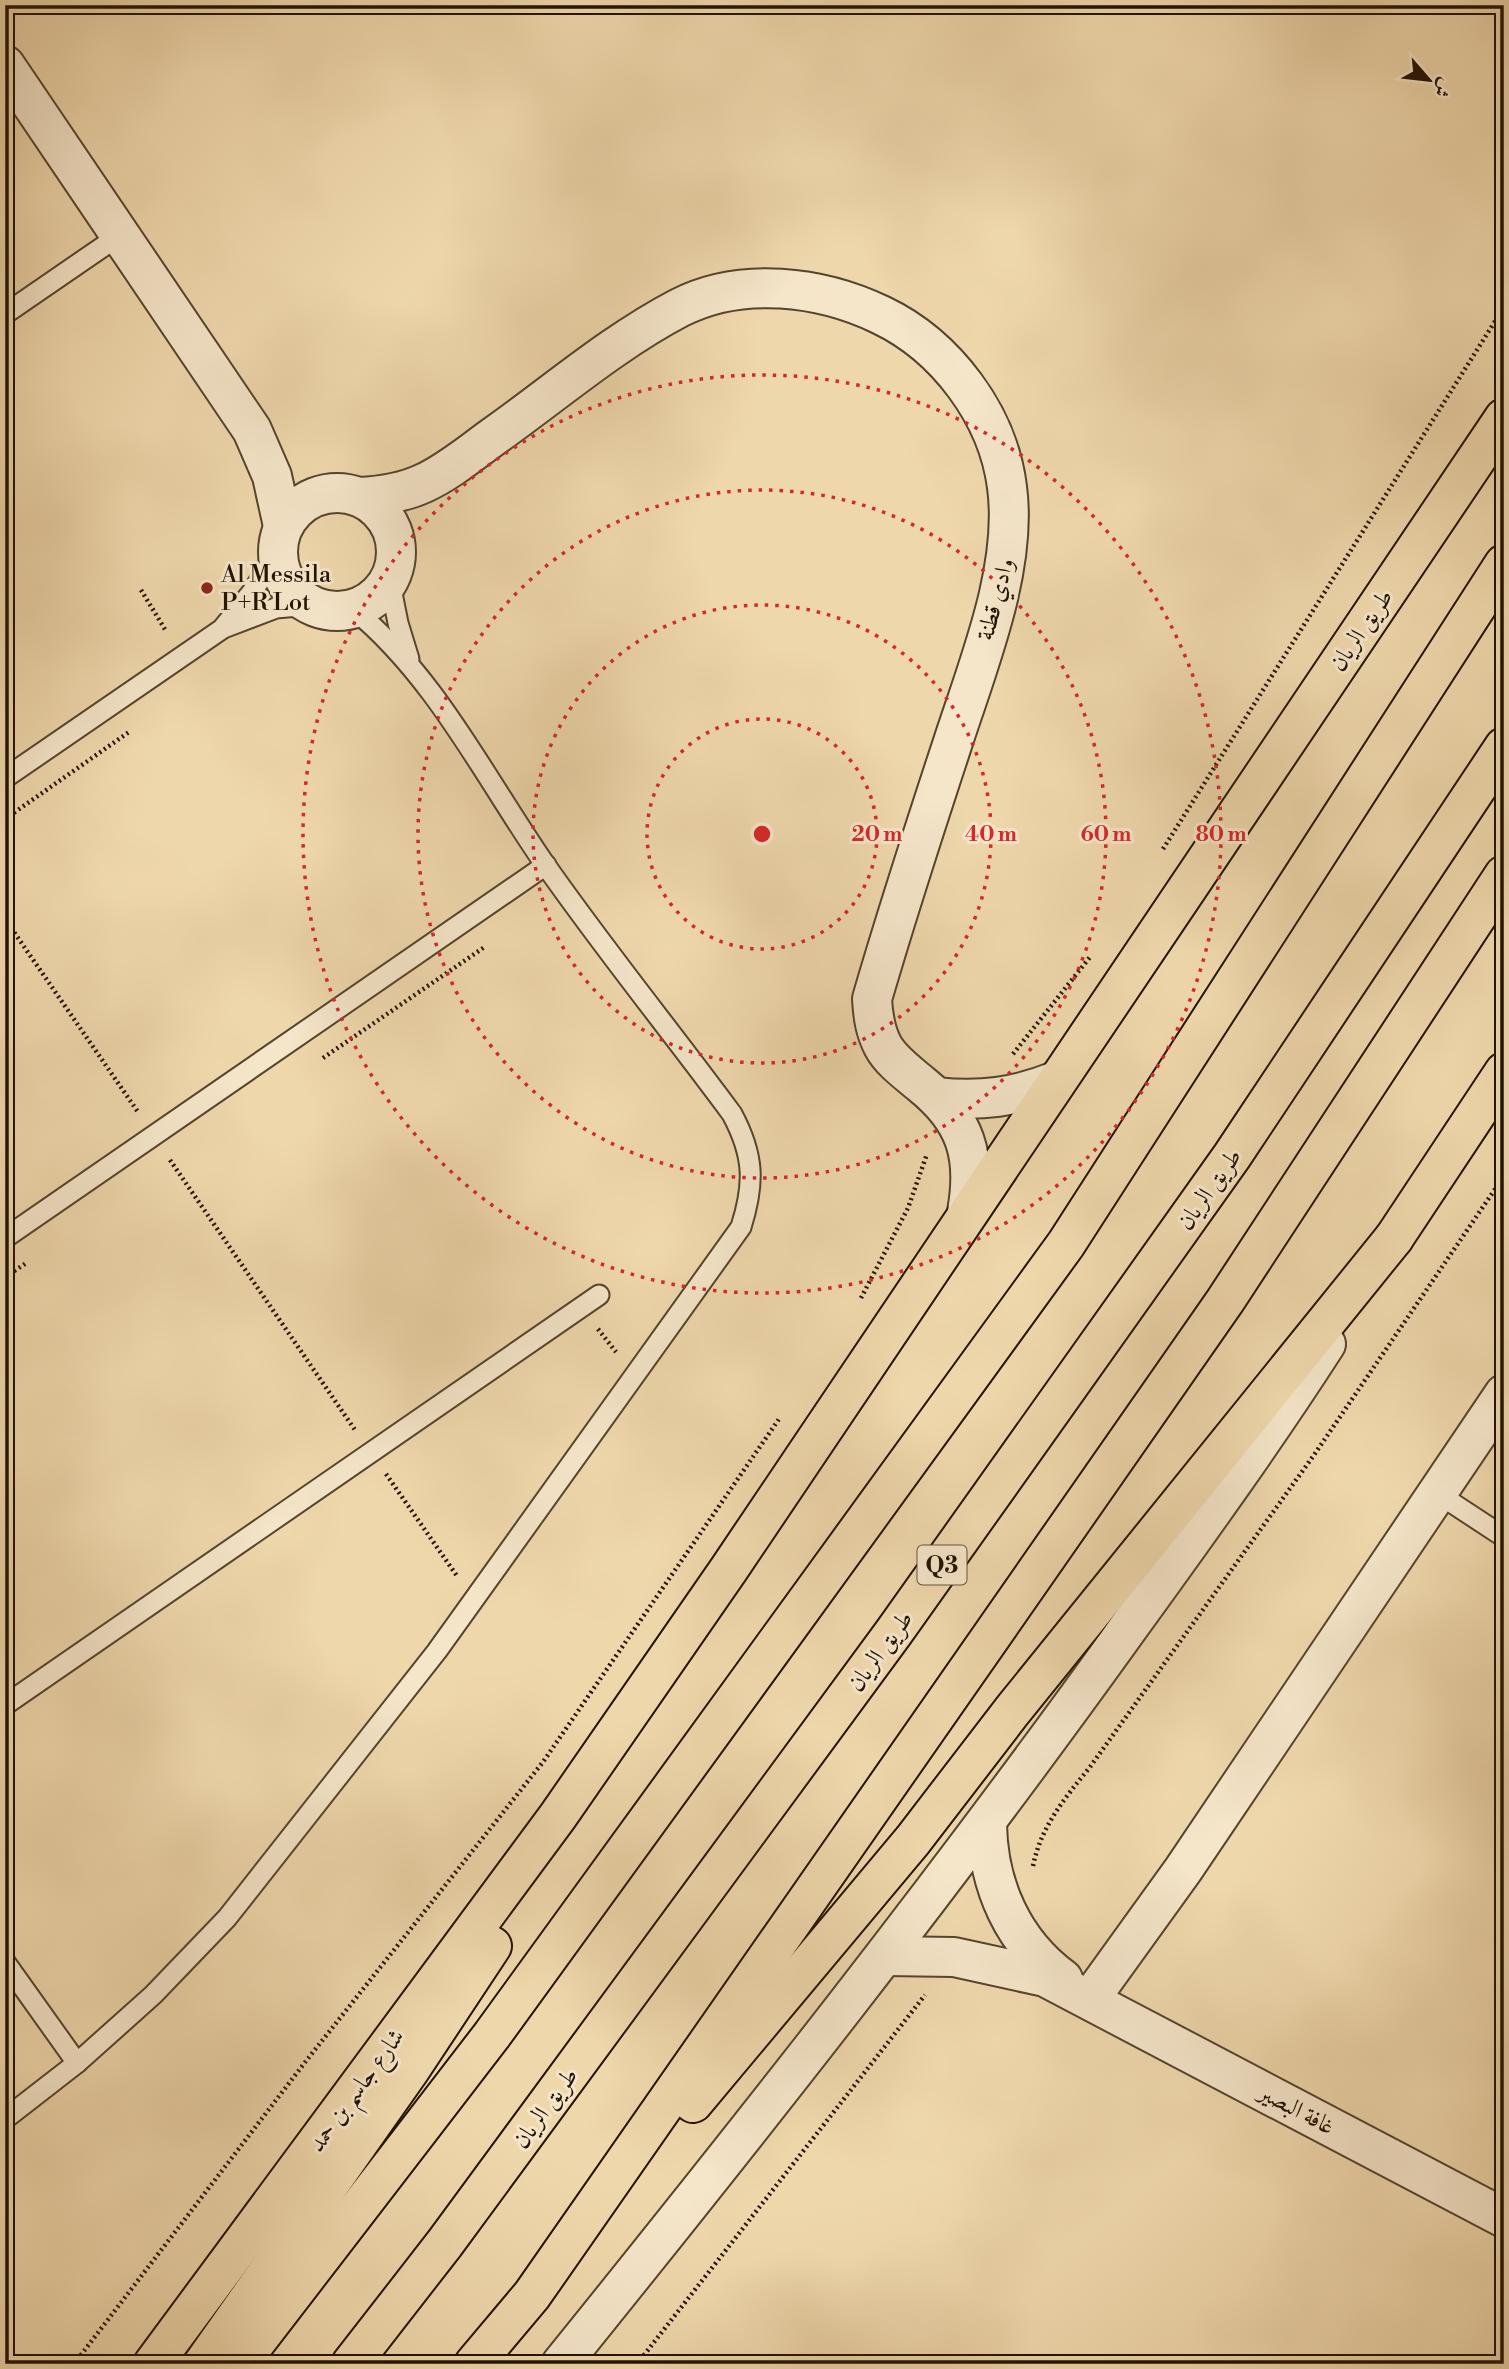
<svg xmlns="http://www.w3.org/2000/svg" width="1509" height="2369" viewBox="0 0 1509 2369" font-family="'Libre Bodoni',Amiri,serif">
  <rect width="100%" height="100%" fill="#efd7ac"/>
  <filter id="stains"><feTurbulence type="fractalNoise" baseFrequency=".00286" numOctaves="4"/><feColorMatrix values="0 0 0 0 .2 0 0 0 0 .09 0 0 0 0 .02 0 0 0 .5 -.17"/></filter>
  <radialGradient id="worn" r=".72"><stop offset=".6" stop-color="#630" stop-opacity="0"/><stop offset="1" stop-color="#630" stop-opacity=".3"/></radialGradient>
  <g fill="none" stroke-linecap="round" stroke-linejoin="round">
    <!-- lane casing -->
    <g stroke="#54442d" stroke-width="23">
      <g id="lane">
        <polyline points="5,314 120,235"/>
        <polyline points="389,578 398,623 409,659"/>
        <polyline points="226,627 276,608 310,605"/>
        <polyline points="5,778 222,629 252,592 277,554"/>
        <polyline points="5,1238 546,865"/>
        <polyline points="1437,1493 1504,1537"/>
        <polyline points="5,1705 599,1295"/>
        <polyline points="5,1962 77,2063"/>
        <path d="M5,2119L77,2063L153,1995L227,1918L437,1651L741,1227C755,1183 754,1155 732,1114C670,1030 604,949 544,863C484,776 435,676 353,609"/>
      </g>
    </g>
    <!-- street casing -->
    <g stroke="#54442d" stroke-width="42">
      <g id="street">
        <polyline points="5,65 252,430 272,476 283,526"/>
        <circle cx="337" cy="552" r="59"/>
        <path d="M359,497C381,496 403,493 424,483C450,471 473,451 497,434C556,392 614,342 679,308C741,276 821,286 881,315C946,346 998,415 1007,487C1018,568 978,665 953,742C925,827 897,913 872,999C873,1016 875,1031 883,1046C891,1061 908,1073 921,1084C966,1120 977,1156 967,1212"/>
        <path d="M937,1097C980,1102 1016,1097 1056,1081"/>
        <path d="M987,1824C988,1886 1013,1942 1063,1979"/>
        <polyline points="886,1956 954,1957 1045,1977 1504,2218"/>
        <polyline points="1090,1999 1183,1870 1504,1394"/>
        <path d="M561,2364C753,2126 942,1887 1121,1638C1191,1541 1261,1445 1326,1344"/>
      </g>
    </g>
    <!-- primary casing -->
    <g stroke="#211303" stroke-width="42">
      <g id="primary">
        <polyline points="1394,1238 1504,1072"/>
        <polyline points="153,2364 558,1816 729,1569 1504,418"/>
        <polyline points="203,2364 410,2070 492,1946"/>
      </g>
    </g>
    <!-- highway casing -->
    <g stroke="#211303" stroke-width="42">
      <g id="highway">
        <polyline points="693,2103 913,1840 1012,1711 1394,1238"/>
        <polyline points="239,2364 492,2035 1066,1244 1504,564"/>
        <polyline points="351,2364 445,2243 894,1632 1232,1156 1504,747"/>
        <polyline points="474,2364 532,2295 1225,1301 1504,875"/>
      </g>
    </g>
    <!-- path -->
    <g stroke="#211303" stroke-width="4.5" stroke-dasharray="2 3.5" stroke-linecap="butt">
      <polyline points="141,590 166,631"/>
      <polyline points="5,819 129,732"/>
      <polyline points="1163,849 1504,307"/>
      <polyline points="5,919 138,1112"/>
      <polyline points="1013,1054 1090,957"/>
      <polyline points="323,1058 486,946"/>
      <polyline points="170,1160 355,1430"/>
      <polyline points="5,1277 28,1262"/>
      <polyline points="861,1298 908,1208 927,1154"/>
      <polyline points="598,1329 616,1352"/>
      <polyline points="386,1474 457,1576"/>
      <path d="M1033,1866C1041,1826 1065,1798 1090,1767L1314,1455L1504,1176"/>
      <polyline points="74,2364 306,2061 543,1762 779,1419"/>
      <polyline points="637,2364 925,1995"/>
    </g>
    <!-- lane -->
    <use href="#lane" stroke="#f5e5c9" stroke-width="19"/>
    <!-- street -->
    <use href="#street" stroke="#f5e5c9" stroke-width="38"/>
    <!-- primary -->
    <use href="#primary" stroke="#efd7ac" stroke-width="38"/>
    <!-- highway -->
    <use href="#highway" stroke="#efd7ac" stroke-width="38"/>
  </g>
  <!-- distance rings -->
  <g fill="none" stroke="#d62828" stroke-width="3.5" stroke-dasharray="3.5 7">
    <circle cx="762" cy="834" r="115"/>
    <circle cx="762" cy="834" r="229"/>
    <circle cx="762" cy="834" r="344"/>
    <circle cx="762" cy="834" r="459"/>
  </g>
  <!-- markers -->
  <circle fill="#8f2418" stroke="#f5e5c9" stroke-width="2.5" cx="207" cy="588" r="7"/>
  <g text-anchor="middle" stroke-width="6" stroke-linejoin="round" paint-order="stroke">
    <!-- shield labels -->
    <rect fill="#f5e5c9" stroke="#61523e" stroke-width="2" x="917.5" y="1545.5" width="49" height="39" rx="5"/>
    <g font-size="23" font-weight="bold" fill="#211303">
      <text x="942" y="1573">Q3</text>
    </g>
    <!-- poi labels -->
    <g font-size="24" fill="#211303" stroke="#f5e5c9" text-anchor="start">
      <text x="221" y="582">Al Messila<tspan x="221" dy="28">P+R Lot</tspan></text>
    </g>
    <!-- street labels -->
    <g font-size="24" fill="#211303" stroke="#f5e5c9">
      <text transform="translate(995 599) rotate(-75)" y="8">وادي قطنة</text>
      <text transform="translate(1361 630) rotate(-56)" y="8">طريق الريان</text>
      <text transform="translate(1209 1189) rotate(-55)" y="8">طريق الريان</text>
      <text transform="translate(880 1651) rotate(-54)" y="8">طريق الريان</text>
      <text transform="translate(356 2090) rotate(-54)" y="8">شارع جاسم بن حمد</text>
      <text transform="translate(545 2108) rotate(-54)" y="8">طريق الريان</text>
      <text transform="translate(1297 2109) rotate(28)" y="8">غافة البصير</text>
    </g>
  </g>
  <circle cx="762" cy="834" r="10" fill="#d62828" stroke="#f5e5c9" stroke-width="3.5"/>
  <g font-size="21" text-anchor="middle" font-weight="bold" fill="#d62828" stroke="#f5e5c9" stroke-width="6" stroke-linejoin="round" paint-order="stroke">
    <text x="877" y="841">20 m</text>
    <text x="991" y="841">40 m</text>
    <text x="1106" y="841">60 m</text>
    <text x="1221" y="841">80 m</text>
  </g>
  <!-- margin -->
  <rect width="1509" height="2369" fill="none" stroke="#efd7ac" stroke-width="28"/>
  <rect x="7" y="7" width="1495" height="2355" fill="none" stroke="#211303" stroke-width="3.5"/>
  <rect x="14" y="14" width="1481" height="2341" fill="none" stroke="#211303" stroke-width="2"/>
  <!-- north arrow -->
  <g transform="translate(1429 80) rotate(118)" stroke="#f5e5c9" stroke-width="5" paint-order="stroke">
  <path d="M0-5L12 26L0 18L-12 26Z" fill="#211303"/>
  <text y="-10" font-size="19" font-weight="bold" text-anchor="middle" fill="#211303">ش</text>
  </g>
  <rect width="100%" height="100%" filter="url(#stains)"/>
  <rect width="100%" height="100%" fill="url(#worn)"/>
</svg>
